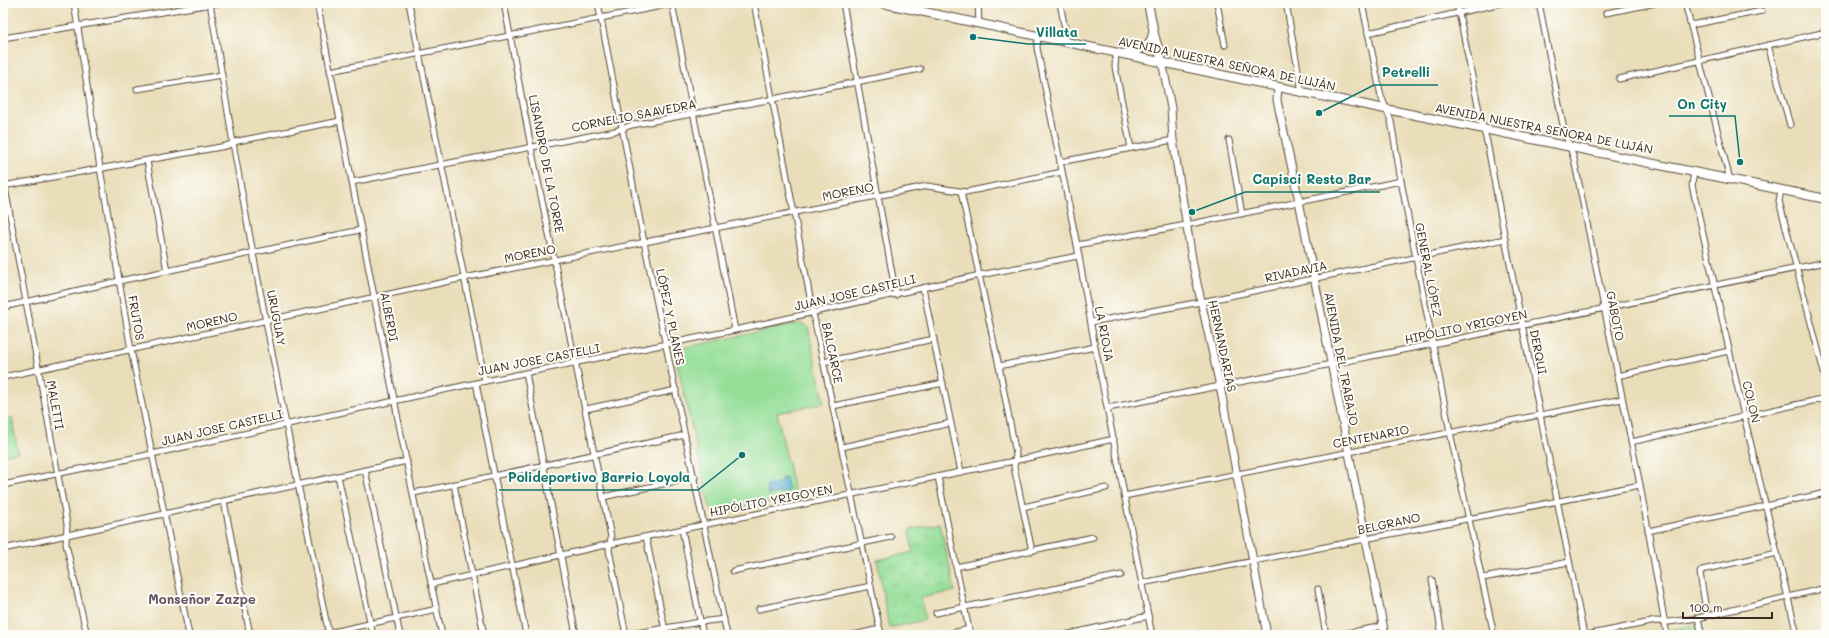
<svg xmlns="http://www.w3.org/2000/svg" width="1829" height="638" viewBox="0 0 1829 638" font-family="Mali,sans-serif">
  <defs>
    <pattern id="grass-tufts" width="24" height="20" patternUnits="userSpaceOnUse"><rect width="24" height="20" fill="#96df99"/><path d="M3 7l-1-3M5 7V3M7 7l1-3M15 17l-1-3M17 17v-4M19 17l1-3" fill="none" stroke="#82c083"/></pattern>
    <pattern id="water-ripples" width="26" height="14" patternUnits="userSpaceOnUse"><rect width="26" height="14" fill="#55acd2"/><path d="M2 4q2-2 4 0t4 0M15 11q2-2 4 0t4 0" fill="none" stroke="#488caa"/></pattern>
  </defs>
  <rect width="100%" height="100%" fill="#fdfcf7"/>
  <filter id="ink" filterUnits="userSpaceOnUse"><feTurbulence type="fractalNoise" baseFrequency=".025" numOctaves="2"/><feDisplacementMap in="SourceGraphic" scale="8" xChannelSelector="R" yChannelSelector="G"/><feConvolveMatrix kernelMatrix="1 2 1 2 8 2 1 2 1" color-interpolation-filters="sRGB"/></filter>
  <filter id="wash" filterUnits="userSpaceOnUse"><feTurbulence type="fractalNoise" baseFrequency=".012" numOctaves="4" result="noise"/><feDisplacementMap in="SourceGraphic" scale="16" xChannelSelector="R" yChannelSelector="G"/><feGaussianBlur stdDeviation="0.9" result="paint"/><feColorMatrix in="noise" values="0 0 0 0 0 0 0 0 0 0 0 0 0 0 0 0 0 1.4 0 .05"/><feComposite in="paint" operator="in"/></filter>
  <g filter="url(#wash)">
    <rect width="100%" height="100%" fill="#eadeba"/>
    <!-- grass -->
    <g fill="url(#grass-tufts)" stroke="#68845c">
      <polygon points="940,523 955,591 921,598 925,620 889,628 877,560 913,552 909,530"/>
      <polygon points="1696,625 1698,635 1671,635 1670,630"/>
    </g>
    <!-- pitch -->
    <g fill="#96df99" stroke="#68845c">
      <polygon points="801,323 808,327 824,403 777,413 795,497 716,513 710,508 675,354 682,348"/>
      <polygon points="12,418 18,452 3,455 3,420"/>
    </g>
    <!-- water -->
    <polygon fill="url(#water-ripples)" stroke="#486b78" points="786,477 789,491 768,495 766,485 782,482 781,478"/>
  </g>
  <g filter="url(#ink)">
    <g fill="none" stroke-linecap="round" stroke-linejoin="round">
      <!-- street casing -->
      <g stroke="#554535" stroke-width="7">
        <g id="street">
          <polyline points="74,3 100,168 131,350 189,635"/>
          <path d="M210,3C218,50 225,97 233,143C262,308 295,472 329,635"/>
          <path d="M317,3C359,213 397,425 442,635"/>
          <polyline points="409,3 485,381"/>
          <polyline points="504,3 531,147 603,497 611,537 609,550 626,635"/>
          <polyline points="598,3 644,242 727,635"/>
          <polyline points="672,3 735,330"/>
          <polyline points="754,3 813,313 881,635"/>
          <polyline points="843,3 896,295"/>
          <polyline points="978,3 979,24"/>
          <polyline points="1060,3 1065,29 1065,42"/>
          <polyline points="1217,3 1225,45"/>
          <polyline points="1286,3 1302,92"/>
          <polyline points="1362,3 1381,96 1391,121 1401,181 1450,432 1494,635"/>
          <polyline points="1457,3 1481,120 1487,142 1505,239 1584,635"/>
          <polyline points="1539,3 1564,130 1574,159 1640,485 1667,635"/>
          <polyline points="1685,3 1730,180"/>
          <polyline points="1606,13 1656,3"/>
          <polyline points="1691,25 1762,11"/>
          <polyline points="1368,33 1502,3"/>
          <polyline points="1038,37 1037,48 1077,245 1095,347 1152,635"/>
          <polyline points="3,38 218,3"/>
          <polyline points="1768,45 1790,125"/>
          <polyline points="1116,52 1115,67 1131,148"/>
          <polyline points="330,71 672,4"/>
          <polyline points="1619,79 1826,32"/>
          <polyline points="137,89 222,75"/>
          <polyline points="1229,140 1242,214"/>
          <polyline points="147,161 167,271"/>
          <polyline points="1060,162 1173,140"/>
          <polyline points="1694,172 1692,185 1744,416 1797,635"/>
          <polyline points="3,177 67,524 66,544 87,635"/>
          <polyline points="352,182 615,131 632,125 768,100 920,69"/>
          <polyline points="3,186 226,146 238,141 340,121"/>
          <polyline points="1781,190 1779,201 1826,380"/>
          <polyline points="961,192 999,366 1016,454 1014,467 1032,551"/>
          <polyline points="1077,245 1186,225 1401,181"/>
          <polyline points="923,288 961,472"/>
          <polyline points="3,307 119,281 360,230"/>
          <polyline points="1091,322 1201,302 1505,239"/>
          <polyline points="823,362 934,339"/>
          <polyline points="999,366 1095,347"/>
          <polyline points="526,373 576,635"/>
          <polyline points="1617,376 1729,351"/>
          <polyline points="3,377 464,278 927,186 966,192 1062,172"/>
          <polyline points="476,383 526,635"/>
          <polyline points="833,406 943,383"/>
          <polyline points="1108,408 1433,344 1826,262"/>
          <polyline points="586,409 676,390"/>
          <polyline points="1631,442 1826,398"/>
          <polyline points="842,447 951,423"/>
          <polyline points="365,470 400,635"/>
          <polyline points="338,476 373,635"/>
          <polyline points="938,477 970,635"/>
          <polyline points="454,484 484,635"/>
          <polyline points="3,485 152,454 476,383 735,330 980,275 1078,256"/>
          <polyline points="414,493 685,435"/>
          <polyline points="1124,496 1622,399"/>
          <polyline points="603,497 695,477"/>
          <polyline points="224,501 250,635"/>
          <polyline points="1023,507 1106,488"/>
          <polyline points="682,529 703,635"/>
          <polyline points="1648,531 1826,493"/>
          <polyline points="646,537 666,635"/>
          <polyline points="3,549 407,461"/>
          <polyline points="956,567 1093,537"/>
          <polyline points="733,571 891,537"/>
          <polyline points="1483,578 1569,562"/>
          <polyline points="1432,580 1442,635"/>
          <polyline points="1142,583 1640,485"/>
          <polyline points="432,584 610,544 1014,461 1114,439"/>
          <polyline points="1318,589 1326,635"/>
          <polyline points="759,609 871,586"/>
          <polyline points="936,613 1121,575"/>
          <polyline points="1707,616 1700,573 1702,570 1777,553"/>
          <polyline points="1698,618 1702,635"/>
          <polyline points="319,635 437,609"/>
          <polyline points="625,635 700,622 724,619"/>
          <polyline points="853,635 880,629"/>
          <polyline points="943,635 969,629"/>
          <polyline points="1065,635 1148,616"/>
          <polyline points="1337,635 1383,626"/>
          <polyline points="1586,635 1656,621 1669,622 1698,618 1826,588"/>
        </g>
      </g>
      <!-- secondary casing -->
      <g stroke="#554535" stroke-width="9">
        <g id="secondary">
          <polyline points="1162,61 1171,108 1173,140 1193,265 1220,386 1267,635"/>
          <polyline points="1278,87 1277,100 1299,201 1385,635"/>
        </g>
      </g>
      <!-- primary casing -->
      <g stroke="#554535" stroke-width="10">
        <g id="primary">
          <polyline points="882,3 1302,92 1826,199"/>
          <polyline points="1148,3 1155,38 1162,61"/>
          <path d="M1127,53C1139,50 1151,48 1153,33"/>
        </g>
      </g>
      <!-- street -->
      <use href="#street" stroke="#fff" stroke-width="5"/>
      <!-- secondary -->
      <use href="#secondary" stroke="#fff" stroke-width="7"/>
      <!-- primary -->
      <use href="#primary" stroke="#fff" stroke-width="8"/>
    </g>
  </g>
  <g text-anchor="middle" stroke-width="4" stroke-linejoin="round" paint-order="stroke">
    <!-- street labels -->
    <g font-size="12" fill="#3b2a1e" stroke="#fdfcf7">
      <text transform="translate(1227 64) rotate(12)" y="4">AVENIDA NUESTRA SEÑORA DE LUJÁN</text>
      <text transform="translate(634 116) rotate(-11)" y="4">CORNELIO SAAVEDRA</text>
      <text transform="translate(1544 129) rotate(11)" y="4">AVENIDA NUESTRA SEÑORA DE LUJÁN</text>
      <text transform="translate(546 164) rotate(79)" y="4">LISANDRO DE LA TORRE</text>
      <text transform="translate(848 192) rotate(-11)" y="4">MORENO</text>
      <text transform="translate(530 254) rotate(-11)" y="4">MORENO</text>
      <text transform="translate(1428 270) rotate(79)" y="4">GENERAL LÓPEZ</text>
      <text transform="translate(1296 272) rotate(-12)" y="4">RIVADAVIA</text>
      <text transform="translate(855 293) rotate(-13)" y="4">JUAN JOSE CASTELLI</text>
      <text transform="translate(1615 316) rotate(79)" y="4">GABOTO</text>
      <text transform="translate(389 317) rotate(79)" y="4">ALBERDI</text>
      <text transform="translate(670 317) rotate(78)" y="4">LÓPEZ Y PLANES</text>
      <text transform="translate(136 318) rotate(80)" y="4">FRUTOS</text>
      <text transform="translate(276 318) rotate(79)" y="4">URUGUAY</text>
      <text transform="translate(212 322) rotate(-13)" y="4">MORENO</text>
      <text transform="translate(1466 327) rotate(-12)" y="4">HIPÓLITO YRIGOYEN</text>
      <text transform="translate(1104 334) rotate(79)" y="4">LA RIOJA</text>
      <text transform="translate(1222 346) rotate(78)" y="4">HERNANDARIAS</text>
      <text transform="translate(1538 352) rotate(79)" y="4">DERQUI</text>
      <text transform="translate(832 353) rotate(78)" y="4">BALCARCE</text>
      <text transform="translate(1341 359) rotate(79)" y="4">AVENIDA DEL TRABAJO</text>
      <text transform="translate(539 360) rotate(-11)" y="4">JUAN JOSE CASTELLI</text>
      <text transform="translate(1751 402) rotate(77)" y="4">COLON</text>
      <text transform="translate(55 405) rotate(80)" y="4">MALETTI</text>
      <text transform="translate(222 428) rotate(-13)" y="4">JUAN JOSE CASTELLI</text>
      <text transform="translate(1371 437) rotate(-11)" y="4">CENTENARIO</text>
      <text transform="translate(771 501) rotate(-11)" y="4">HIPÓLITO YRIGOYEN</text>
      <text transform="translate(1389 524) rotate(-12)" y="4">BELGRANO</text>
    </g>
    <!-- neighbourhood labels -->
    <g font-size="13" font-weight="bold" fill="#655561" stroke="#fdfcf7">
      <text x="202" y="604">Monseñor Zazpe</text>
    </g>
  </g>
  <!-- callouts -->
  <path fill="none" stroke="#0f766e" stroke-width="1.5" d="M973 37L1028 44H1086M1319 113L1374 85H1438M1740 162L1735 116H1669M1192 212L1245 192H1380M742 455L698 490H499"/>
  <g fill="#0f766e" stroke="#fdfcf7" stroke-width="1.5">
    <circle cx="973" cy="37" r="4"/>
    <circle cx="1319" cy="113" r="4"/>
    <circle cx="1740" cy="162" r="4"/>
    <circle cx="1192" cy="212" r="4"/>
    <circle cx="742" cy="455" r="4"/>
  </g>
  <g font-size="13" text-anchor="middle" font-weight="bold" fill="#0f766e" stroke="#fdfcf7" stroke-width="4" stroke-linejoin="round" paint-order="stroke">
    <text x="1057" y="37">Villata</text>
    <text x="1406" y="77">Petrelli</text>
    <text x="1702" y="109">On City</text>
    <text x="1312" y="184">Capisci Resto Bar</text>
    <text x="599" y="482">Polideportivo Barrio Loyola</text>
  </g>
  <!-- margin -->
  <rect width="1829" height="638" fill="none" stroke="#fdfcf7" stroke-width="16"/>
  <!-- scale -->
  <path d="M1683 612v6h89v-6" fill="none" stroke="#3b2a1e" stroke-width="2"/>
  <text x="1689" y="612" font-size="12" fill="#3b2a1e" stroke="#fdfcf7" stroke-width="3" paint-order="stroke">100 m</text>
</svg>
